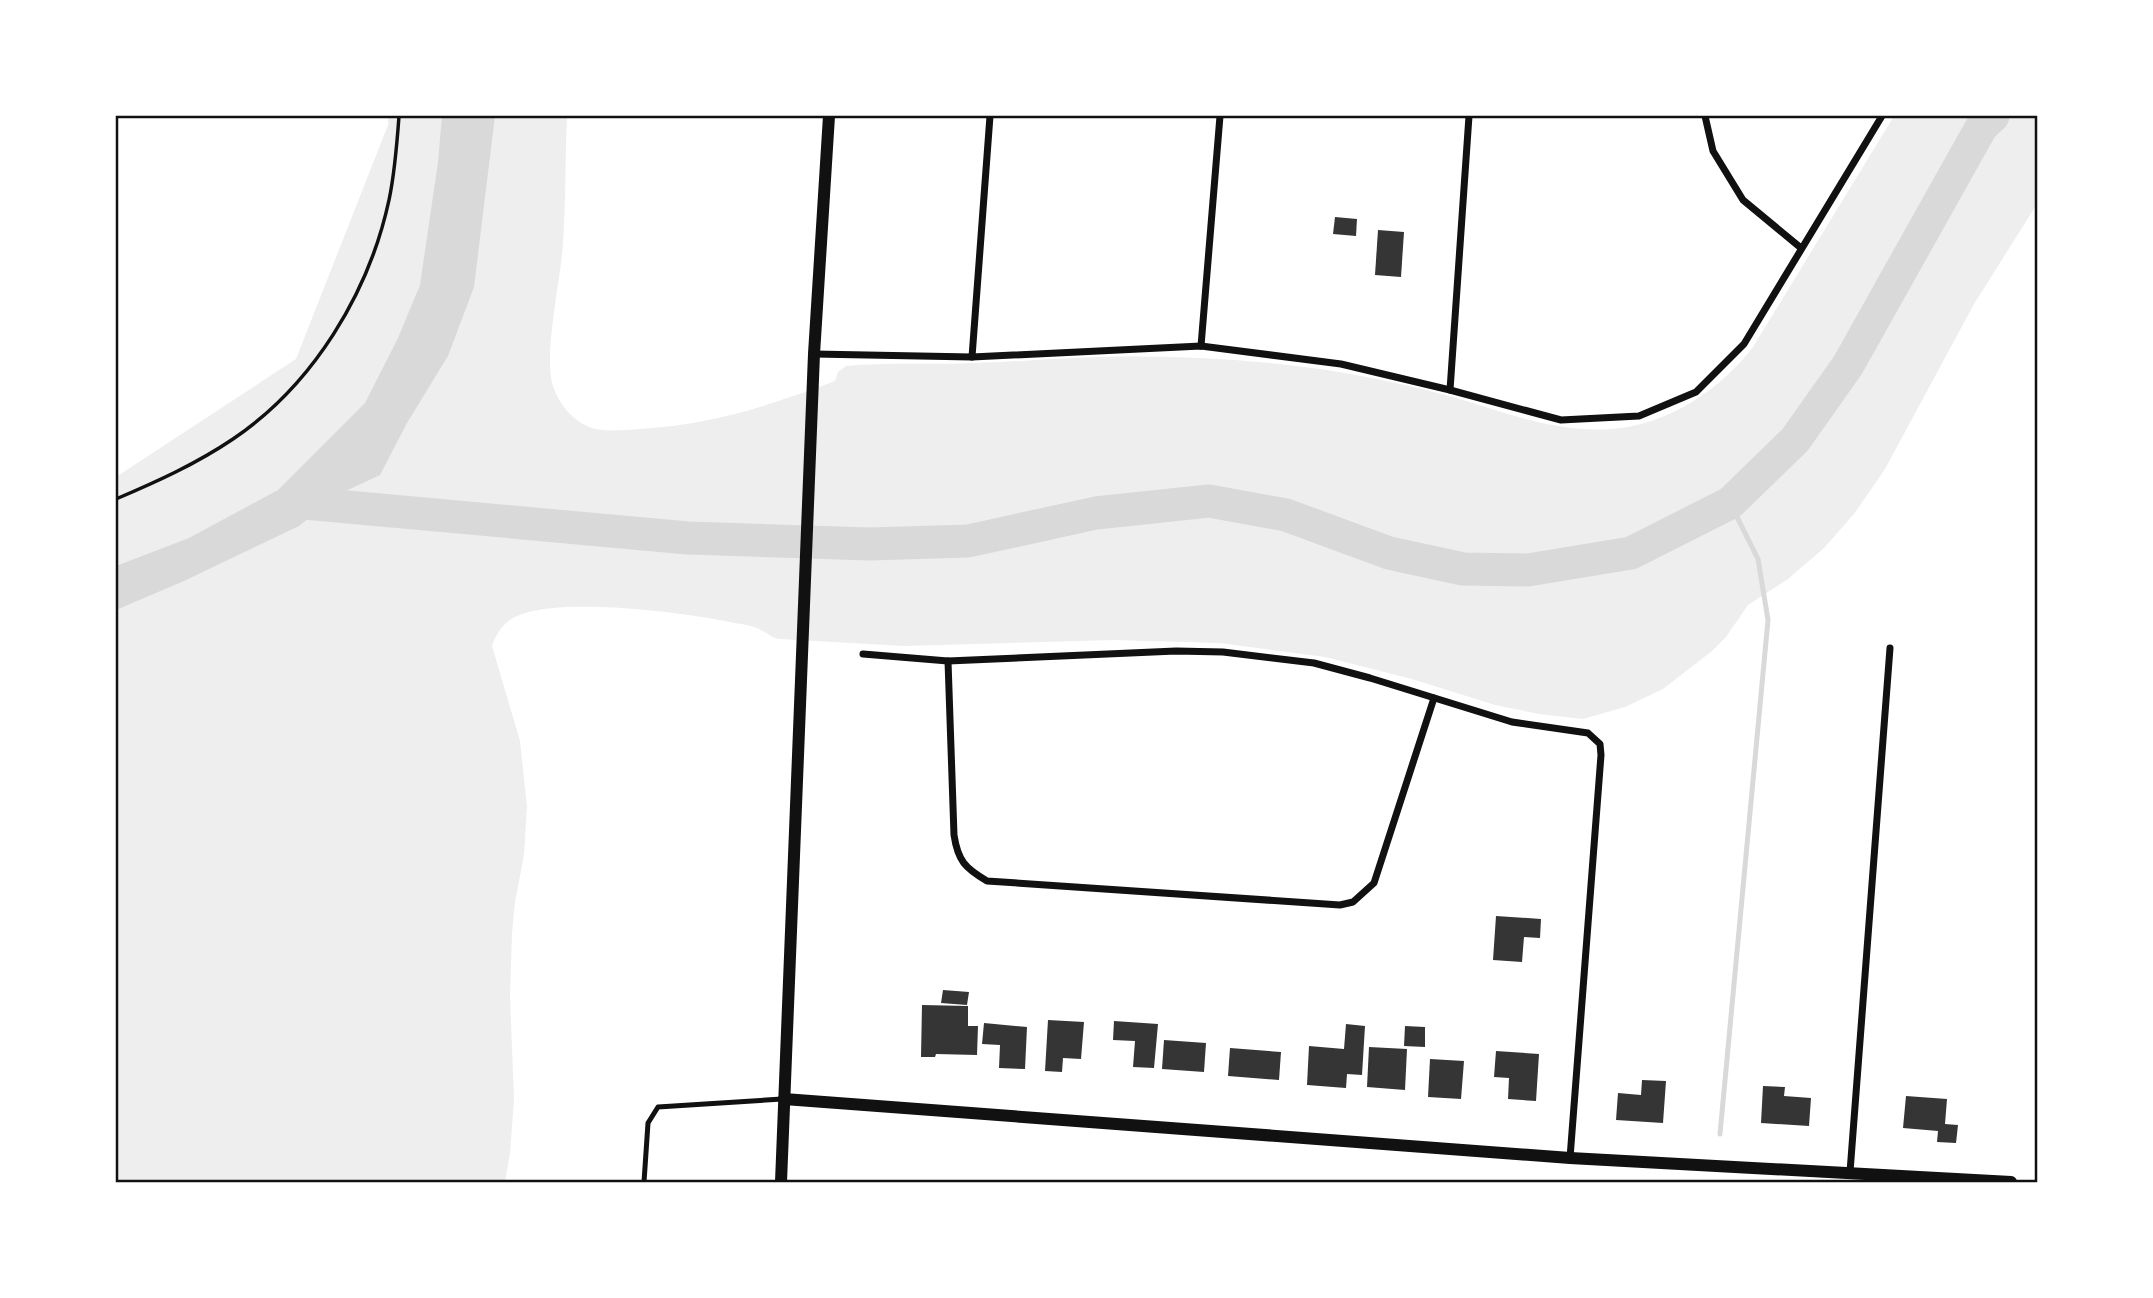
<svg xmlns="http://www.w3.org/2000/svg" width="2153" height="1298" viewBox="0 0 2153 1298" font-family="'DM Sans',sans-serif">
  <rect width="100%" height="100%" fill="#fff"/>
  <!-- green -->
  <path fill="#eee" d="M388,116H567C565,158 566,201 563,243C561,279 543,355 553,386C558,402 571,419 587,426C602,433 623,430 639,429C711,425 768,406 835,381L838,372L846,366C889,362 931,365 973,363C1015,362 1058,358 1100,357C1176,355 1252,359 1327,370C1370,377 1414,386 1456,398C1507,413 1556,433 1611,429C1667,425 1719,391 1753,347L1894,116H2037V204L1974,304L1885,469L1854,514L1824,548L1788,579L1748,605L1726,637L1712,651L1663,689L1625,707L1583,719L1539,714L1495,705L1412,679L1325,657L1220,643L1114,640L904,646L780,639C771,638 769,633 761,630C753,625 739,624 730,622C683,612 556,596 515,617C503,623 496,634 492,646L520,741L527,806L524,855L515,902L512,933L510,996L514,1099L510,1153L505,1182H116V477L296,359L388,125Z"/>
  <!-- water -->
  <polygon fill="#d9d9d9" points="442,116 495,116 474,287 448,356 407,423 380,475 337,495 299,526 184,581 116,610 116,566 189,538 278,490 365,403 398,338 420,285 438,162"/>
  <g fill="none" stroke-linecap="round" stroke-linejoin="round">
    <!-- stream -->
    <polyline stroke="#d9d9d9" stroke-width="5" points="1720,1134 1768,620 1758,559 1730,503"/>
    <!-- river -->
    <polyline stroke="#d9d9d9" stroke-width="33" points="304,503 688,538 870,544 968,541 1096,513 1209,501 1286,515 1389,553 1463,569 1528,570 1631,553 1730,503 1795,440 1848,365 1982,126 1993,116"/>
  </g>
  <!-- building -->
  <g fill="#353535">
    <polygon points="1335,217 1357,219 1356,236 1333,234"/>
    <polygon points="1378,230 1404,232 1401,277 1375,275"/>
    <polygon points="1496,916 1541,919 1540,938 1524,937 1522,962 1493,960"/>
    <polygon points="943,990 969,992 967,1005 941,1003"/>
    <polygon points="922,1005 968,1006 968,1026 978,1026 977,1055 936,1054 935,1057 921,1057"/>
    <polygon points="1048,1020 1084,1022 1081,1059 1063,1058 1062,1072 1045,1071"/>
    <polygon points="1114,1021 1158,1024 1154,1068 1133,1067 1135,1041 1113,1040"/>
    <polygon points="984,1023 1027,1027 1025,1069 999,1068 1000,1045 982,1044"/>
    <polygon points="1346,1024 1365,1026 1362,1075 1347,1074 1346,1088 1307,1085 1309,1046 1344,1049"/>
    <polygon points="1405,1026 1425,1027 1425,1047 1404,1046"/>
    <polygon points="1164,1040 1206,1043 1204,1072 1162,1069"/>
    <polygon points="1369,1047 1407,1049 1405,1090 1367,1087"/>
    <polygon points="1230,1048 1281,1052 1279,1080 1228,1076"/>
    <polygon points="1496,1051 1539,1054 1536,1101 1508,1099 1509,1078 1494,1077"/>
    <polygon points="1430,1059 1464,1061 1461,1099 1428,1097"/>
    <polygon points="1642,1080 1666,1081 1663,1123 1616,1120 1618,1093 1641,1095"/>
    <polygon points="1763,1086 1785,1087 1784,1096 1811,1098 1809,1126 1761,1123"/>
    <polygon points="1906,1096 1947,1099 1945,1124 1958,1125 1956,1143 1937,1142 1938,1131 1903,1128"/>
  </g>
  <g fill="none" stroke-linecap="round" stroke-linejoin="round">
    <!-- path -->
    <path stroke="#111" stroke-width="3.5" d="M116,499C156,482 196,464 233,439C313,385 369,293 389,200C395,172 397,144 399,116"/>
    <!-- service -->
    <polyline stroke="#111" stroke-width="5" points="644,1182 648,1123 658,1107 782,1099"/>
    <!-- minor -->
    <g stroke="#111" stroke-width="7">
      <polyline points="1705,116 1713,151 1743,200 1801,248"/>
      <polyline points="1201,346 1220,116"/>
      <polyline points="814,354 972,357 1201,346 1341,364 1450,390 1561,420 1639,416 1696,392 1744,344 1882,116"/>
      <polyline points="972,357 990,116"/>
      <polyline points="1450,390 1469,116"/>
      <polyline points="863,654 948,661 1176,651 1223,652 1314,663 1370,678 1512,722 1588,733 1600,744 1601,755 1570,1158"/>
      <path d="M948,661L954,835C958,861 965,868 987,881L1340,905L1353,902L1374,883L1434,698"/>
      <polyline points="1850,1172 1890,648"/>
    </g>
    <!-- tertiary -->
    <g stroke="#111" stroke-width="12">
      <polyline points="784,1099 1570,1158 2011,1182"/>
      <polyline points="781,1182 814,354 829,116"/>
    </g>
  </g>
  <!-- border -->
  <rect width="2153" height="1298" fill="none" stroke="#ffffff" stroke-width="234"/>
  <rect x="117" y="117" width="1919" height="1064" fill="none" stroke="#111" stroke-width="2.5"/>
</svg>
